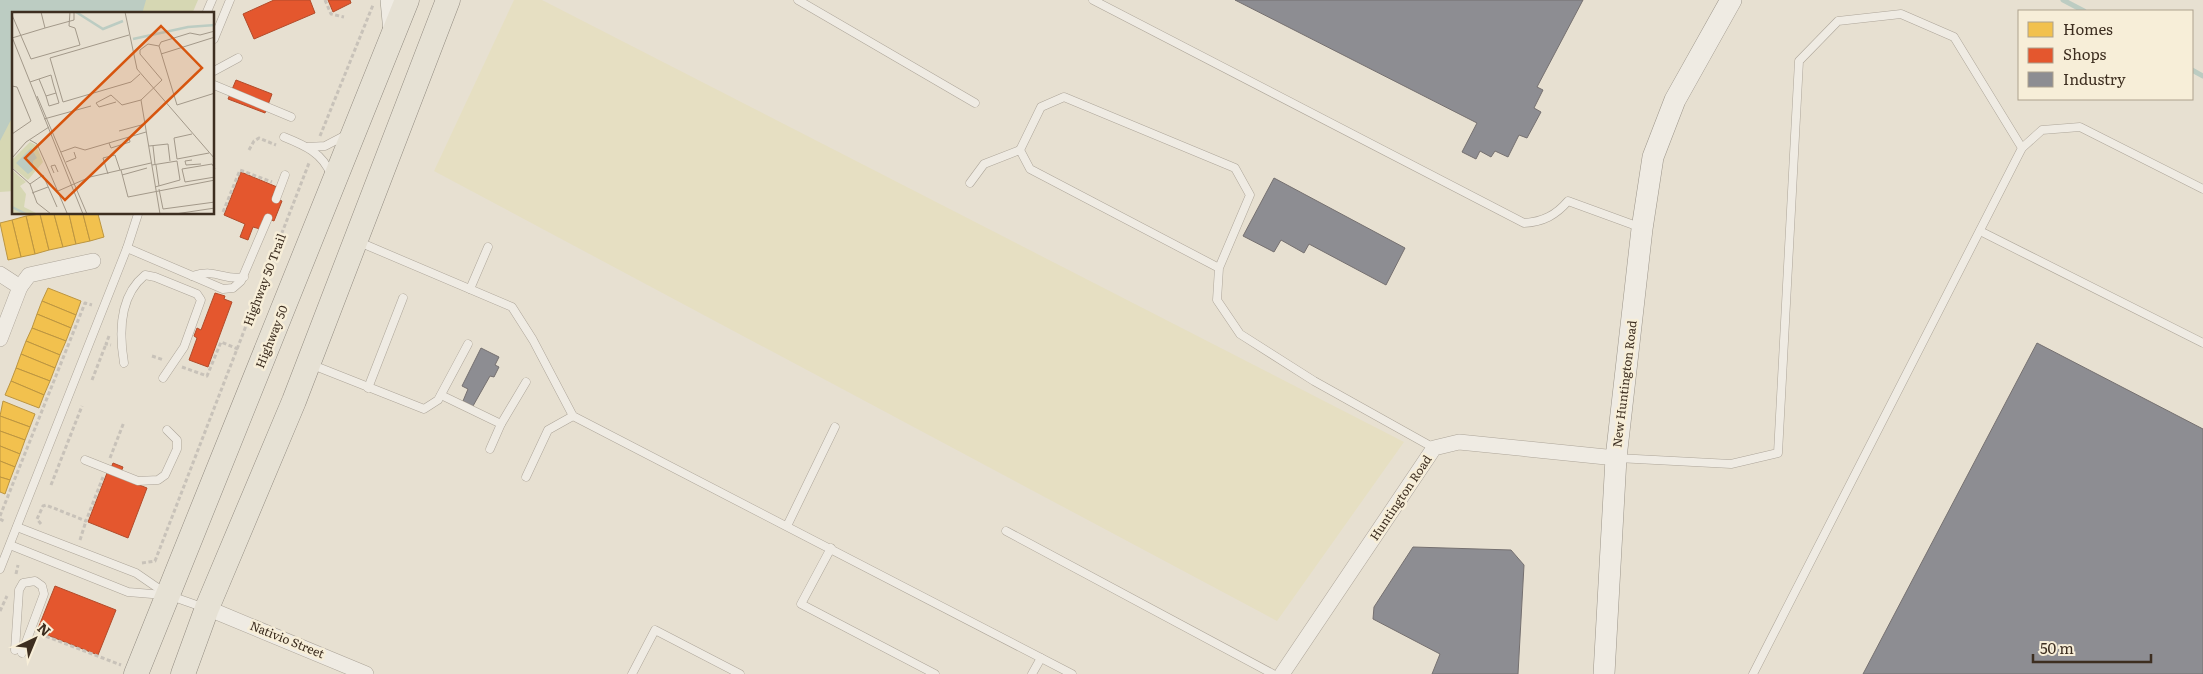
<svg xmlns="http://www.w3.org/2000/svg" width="2203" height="674" viewBox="0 0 2203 674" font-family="Literata,serif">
  <rect width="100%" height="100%" fill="#e7e0d1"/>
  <!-- farmland -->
  <polygon fill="#e6dfc2" points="514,0 542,0 1404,442 1277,621 434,171"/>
  <!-- green -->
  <polygon fill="#d6d7b3" points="0,0 198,0 192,14 14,14 14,191 0,192"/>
  <!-- water -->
  <polygon fill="#bcccc2" points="0,0 146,0 142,14 14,14 14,114 0,141"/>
  <!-- homes -->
  <g fill="#f2c14e" stroke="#bc9540">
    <polygon points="40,214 49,250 35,254 26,216"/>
    <polygon points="40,214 54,214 63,247 49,250"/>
    <polygon points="54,214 69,214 76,244 63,247"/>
    <polygon points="69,214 83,214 90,241 76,244"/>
    <polygon points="83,214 98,214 104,237 90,241"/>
    <polygon points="26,216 35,254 21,257 12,220"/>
    <polygon points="12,220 21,257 8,260 0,223"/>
    <polygon points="48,288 81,301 76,315 42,301"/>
    <polygon points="42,301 76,315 71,328 37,314"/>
    <polygon points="37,314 71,328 66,341 32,328"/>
    <polygon points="32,328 66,341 60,355 26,341"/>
    <polygon points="26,341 60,355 55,368 21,354"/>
    <polygon points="21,354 55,368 50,381 16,368"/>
    <polygon points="16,368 50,381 44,395 11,381"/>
    <polygon points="11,381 44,395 39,408 5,395"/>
    <polygon points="3,401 35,414 30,427 0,416"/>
    <polygon points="0,416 30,427 25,440 0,431"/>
    <polygon points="0,431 25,440 20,454 0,446"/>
    <polygon points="0,446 20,454 15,467 0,461"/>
    <polygon points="0,461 15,467 10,480 0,477"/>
    <polygon points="0,477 10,480 5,494 0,492"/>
  </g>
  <!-- shops -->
  <g fill="#e4572e" stroke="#b24b2a">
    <polygon points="274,0 310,0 315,13 254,39 243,14"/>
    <polygon points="328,0 350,0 351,3 333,12"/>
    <polygon points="236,80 272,94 265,113 228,99"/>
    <polygon points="241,172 277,187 272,197 282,201 274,221 264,217 260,229 253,227 248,240 240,237 245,224 224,215"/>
    <polygon points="215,293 225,296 224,299 232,302 208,367 189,360 197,338 194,336 197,328 201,330"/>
    <polygon points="113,463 123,467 119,477 147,488 128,538 88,522 107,473 109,473"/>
    <polygon points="55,586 116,610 98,655 37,631"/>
  </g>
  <!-- industry -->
  <g fill="#8d8d92" stroke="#757070">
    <polygon points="1235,0 1583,0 1537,87 1543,90 1534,108 1541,112 1527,138 1519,135 1508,157 1495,151 1491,157 1480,151 1476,159 1462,152 1477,123"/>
    <polygon points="1274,178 1405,248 1386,285 1309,244 1304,253 1281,240 1274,252 1243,236"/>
    <polygon points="2037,343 2203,429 2203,674 1863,674"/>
    <polygon points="481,348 499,357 495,365 499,367 494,377 490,376 473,406 463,401 468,389 462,386"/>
    <polygon points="1413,547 1511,550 1524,565 1518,674 1432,674 1440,654 1373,619 1374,607"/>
  </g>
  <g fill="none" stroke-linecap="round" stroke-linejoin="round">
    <!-- stream -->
    <g stroke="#bcccc2" stroke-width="5">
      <polyline points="2063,0 2084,11"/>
      <polyline points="2192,70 2203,76"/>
    </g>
    <!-- lane casing -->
    <g stroke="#ada599" stroke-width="9">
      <g id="lane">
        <polyline points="798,0 975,103"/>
        <path d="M1093,0L1524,223C1543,222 1556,215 1568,201L1642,228"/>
        <polyline points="206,14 212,0"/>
        <polyline points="214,39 230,0"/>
        <polyline points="214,71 238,58"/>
        <polyline points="214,85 291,117"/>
        <path d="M284,137C304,145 323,153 331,175"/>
        <polyline points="308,147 325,146 346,135"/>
        <polyline points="2022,148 2042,130 2080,127 2203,189"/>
        <polyline points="970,183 984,164 1020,150"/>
        <polyline points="276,199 285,175"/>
        <polyline points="1980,231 2203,343"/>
        <polyline points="359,242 512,307 533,340 573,416 1072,674"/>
        <polyline points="127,248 223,289 233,288 241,281 268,218"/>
        <polyline points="1219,268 1030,169 1020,150 1041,107 1064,97 1235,168 1250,195 1219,268 1217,300 1240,334 1314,381 1434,448"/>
        <path d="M192,276C217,268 223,281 244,277"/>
        <polyline points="470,289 488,247"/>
        <path d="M124,363C119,333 119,296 145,275L155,277L197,294L201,300L184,347L163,378"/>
        <polyline points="310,364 424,409 438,400 468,344"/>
        <polyline points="368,388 403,298"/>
        <polyline points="441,395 501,424 490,449"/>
        <polyline points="501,424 526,382"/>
        <polyline points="1617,458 1731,464 1778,453 1799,61 1838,21 1901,14 1954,37 2022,148 1753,674"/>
        <polyline points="85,460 138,481 158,480 165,475 177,449 177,440 167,430"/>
        <polyline points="526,477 548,430 573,416"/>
        <polyline points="787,526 835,427"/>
        <polyline points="17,527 136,573 168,595 205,608"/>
        <polyline points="1006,531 1273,674"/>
        <polyline points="10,545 128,592 164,595"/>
        <polyline points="831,548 801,604 935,674"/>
        <polyline points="0,569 127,248 138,214"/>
        <polyline points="15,650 19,590 23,583 35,581 42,586 44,594 22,653"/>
        <polyline points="632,674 655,630 740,674"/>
        <polyline points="1032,674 1041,658"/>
      </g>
    </g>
    <!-- street casing -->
    <g stroke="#ada599" stroke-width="16">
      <g id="street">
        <polyline points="0,274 20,287 0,339"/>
        <polyline points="20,287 29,275 93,261"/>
        <polyline points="207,608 366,674"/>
        <polyline points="1282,674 1434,448 1459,442 1616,458"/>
      </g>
    </g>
    <!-- secondary casing -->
    <g stroke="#9c958a" stroke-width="22">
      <g id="secondary">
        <polyline points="391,0 394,32"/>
        <polyline points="1604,674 1616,458 1642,229 1653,157 1675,100 1731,0"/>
      </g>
    </g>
    <!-- primary casing -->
    <g stroke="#928b80" stroke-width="25">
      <g id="primary">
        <polyline points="136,674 407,0"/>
        <polyline points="183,674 207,608 294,401 448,0"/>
      </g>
    </g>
    <!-- path -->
    <g stroke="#c8c2b9" stroke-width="3" stroke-dasharray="4 2.5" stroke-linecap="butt">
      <polyline points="325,0 331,14 344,17"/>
      <polyline points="320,136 373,5"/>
      <polyline points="249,150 254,141 259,138 276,145"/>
      <polyline points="223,212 240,170 272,182"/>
      <polyline points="109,336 106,344 111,345"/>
      <polyline points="152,356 164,360"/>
      <polyline points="182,367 207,376 221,342 238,349"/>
      <polyline points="92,380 106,344"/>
      <polyline points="110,458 124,422"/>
      <polyline points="51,485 82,406"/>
      <polyline points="0,516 85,303 92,305"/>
      <polyline points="0,519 5,522"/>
      <polyline points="41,524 37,519 43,506 46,505 86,521 103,477"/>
      <polyline points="80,540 86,521"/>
      <polyline points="142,563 155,561 309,163"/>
      <polyline points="16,574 18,565"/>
      <polyline points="0,611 7,596"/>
      <polyline points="40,634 121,665"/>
    </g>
    <!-- lane -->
    <use href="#lane" stroke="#efebe3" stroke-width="8"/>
    <!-- street -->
    <use href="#street" stroke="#efebe3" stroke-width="15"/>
    <!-- secondary -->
    <use href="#secondary" stroke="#efebe3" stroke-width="21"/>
    <!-- primary -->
    <use href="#primary" stroke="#e6e1d4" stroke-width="24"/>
  </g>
  <g text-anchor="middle" stroke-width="5" stroke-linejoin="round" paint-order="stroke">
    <!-- street labels -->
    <g font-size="12" fill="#3d2e20" stroke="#f7eed8">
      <text transform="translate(265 280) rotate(-69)" y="4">Highway 50 Trail</text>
      <text transform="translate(272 337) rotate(-68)" y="4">Highway 50</text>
      <text transform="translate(1625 384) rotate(-83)" y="4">New Huntington Road</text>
      <text transform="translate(1401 498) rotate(-56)" y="4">Huntington Road</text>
      <text transform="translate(287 640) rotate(22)" y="4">Nativio Street</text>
    </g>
  </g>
  <!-- overview -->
  <g transform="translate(12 12)">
    <rect width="202" height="202" fill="#e7e0d1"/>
    <path d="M18,130L24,133L31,150L16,168L0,155V148ZM0,158L14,170L8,174L14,182L12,195L26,202H0Z" fill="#d6d7b3"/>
    <path d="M19,136L25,146L21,149V158L16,162L4,151Z" fill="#bcccc2"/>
    <path fill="none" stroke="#bcccc2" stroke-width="2.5" d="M64,0L91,17L111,9M121,27L176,15L203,13M0,195L14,202"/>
    <path fill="none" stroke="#a3998a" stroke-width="1" d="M113,0L125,57L203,147M0,3L19,47L68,33L63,16L57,14L58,0M33,16L62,8V0M117,23L38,46L51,90L119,70L128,62M0,25L71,202M0,26L33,16L29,0M147,34L149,30L178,21L188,23L203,19M149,42L203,25M27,67L34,84M18,70L39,63L41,71L47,91L37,94L34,84L44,81M0,74L5,75L19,109L0,122M25,84L75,202M104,90L87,95L84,91L99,83L110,93L129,88M32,107L79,94M107,119L133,112M180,122L162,126L165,147L197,141M18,128L25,132L34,152L55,201L52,202M97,131L99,136L118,130L117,125M137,134L156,132L158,149M141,134L143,152M49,140L63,135L73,138L134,120M0,146L14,130L37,115M180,148L173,149L174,153L189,152M54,150L64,146L62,140M140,153L165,149L168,168L143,175M144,153L147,174M0,156L18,172M203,157L200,152L170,157L173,170L203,165M109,158L116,185L203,168M42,161L39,154L43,153L46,160M96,162L91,146L103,143L108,158M110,163L135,156M18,172L31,163L45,195M18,172L25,191L39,202M147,177L151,197L203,190M46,179L78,165L139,151M20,181L36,175M148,202L129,88L150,68L128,42V38L136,32L147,34L165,93L203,81M163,202L203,196"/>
    <path fill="#d7550e" fill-opacity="0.15" stroke="#d7550e" stroke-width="2.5" d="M149,14L190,56L53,188L13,146Z"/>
    <rect width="202" height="202" fill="none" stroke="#3d2e20" stroke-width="2.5"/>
  </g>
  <!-- legend -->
  <rect x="2018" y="10" width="175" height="90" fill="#f7eed8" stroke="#ada18e"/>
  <rect x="2028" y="22" width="25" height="15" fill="#f2c14e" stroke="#ada18e"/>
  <text x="2063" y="35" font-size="15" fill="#3d2e20">Homes</text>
  <rect x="2028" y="48" width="25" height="15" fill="#e4572e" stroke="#ada18e"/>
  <text x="2063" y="60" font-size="15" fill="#3d2e20">Shops</text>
  <rect x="2028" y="72" width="25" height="15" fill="#8d8d92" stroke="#ada18e"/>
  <text x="2063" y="85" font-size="15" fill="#3d2e20">Industry</text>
  <!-- north arrow -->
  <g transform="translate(35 639) rotate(44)" stroke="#f7eed8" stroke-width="4" paint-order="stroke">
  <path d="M0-4L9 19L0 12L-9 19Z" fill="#3d2e20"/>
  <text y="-8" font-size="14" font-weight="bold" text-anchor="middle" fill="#3d2e20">N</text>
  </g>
  <!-- scale -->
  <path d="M2033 654v8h118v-8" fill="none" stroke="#3d2e20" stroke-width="2.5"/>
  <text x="2040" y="654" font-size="15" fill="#3d2e20" stroke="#f7eed8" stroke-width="4" paint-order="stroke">50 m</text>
</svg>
